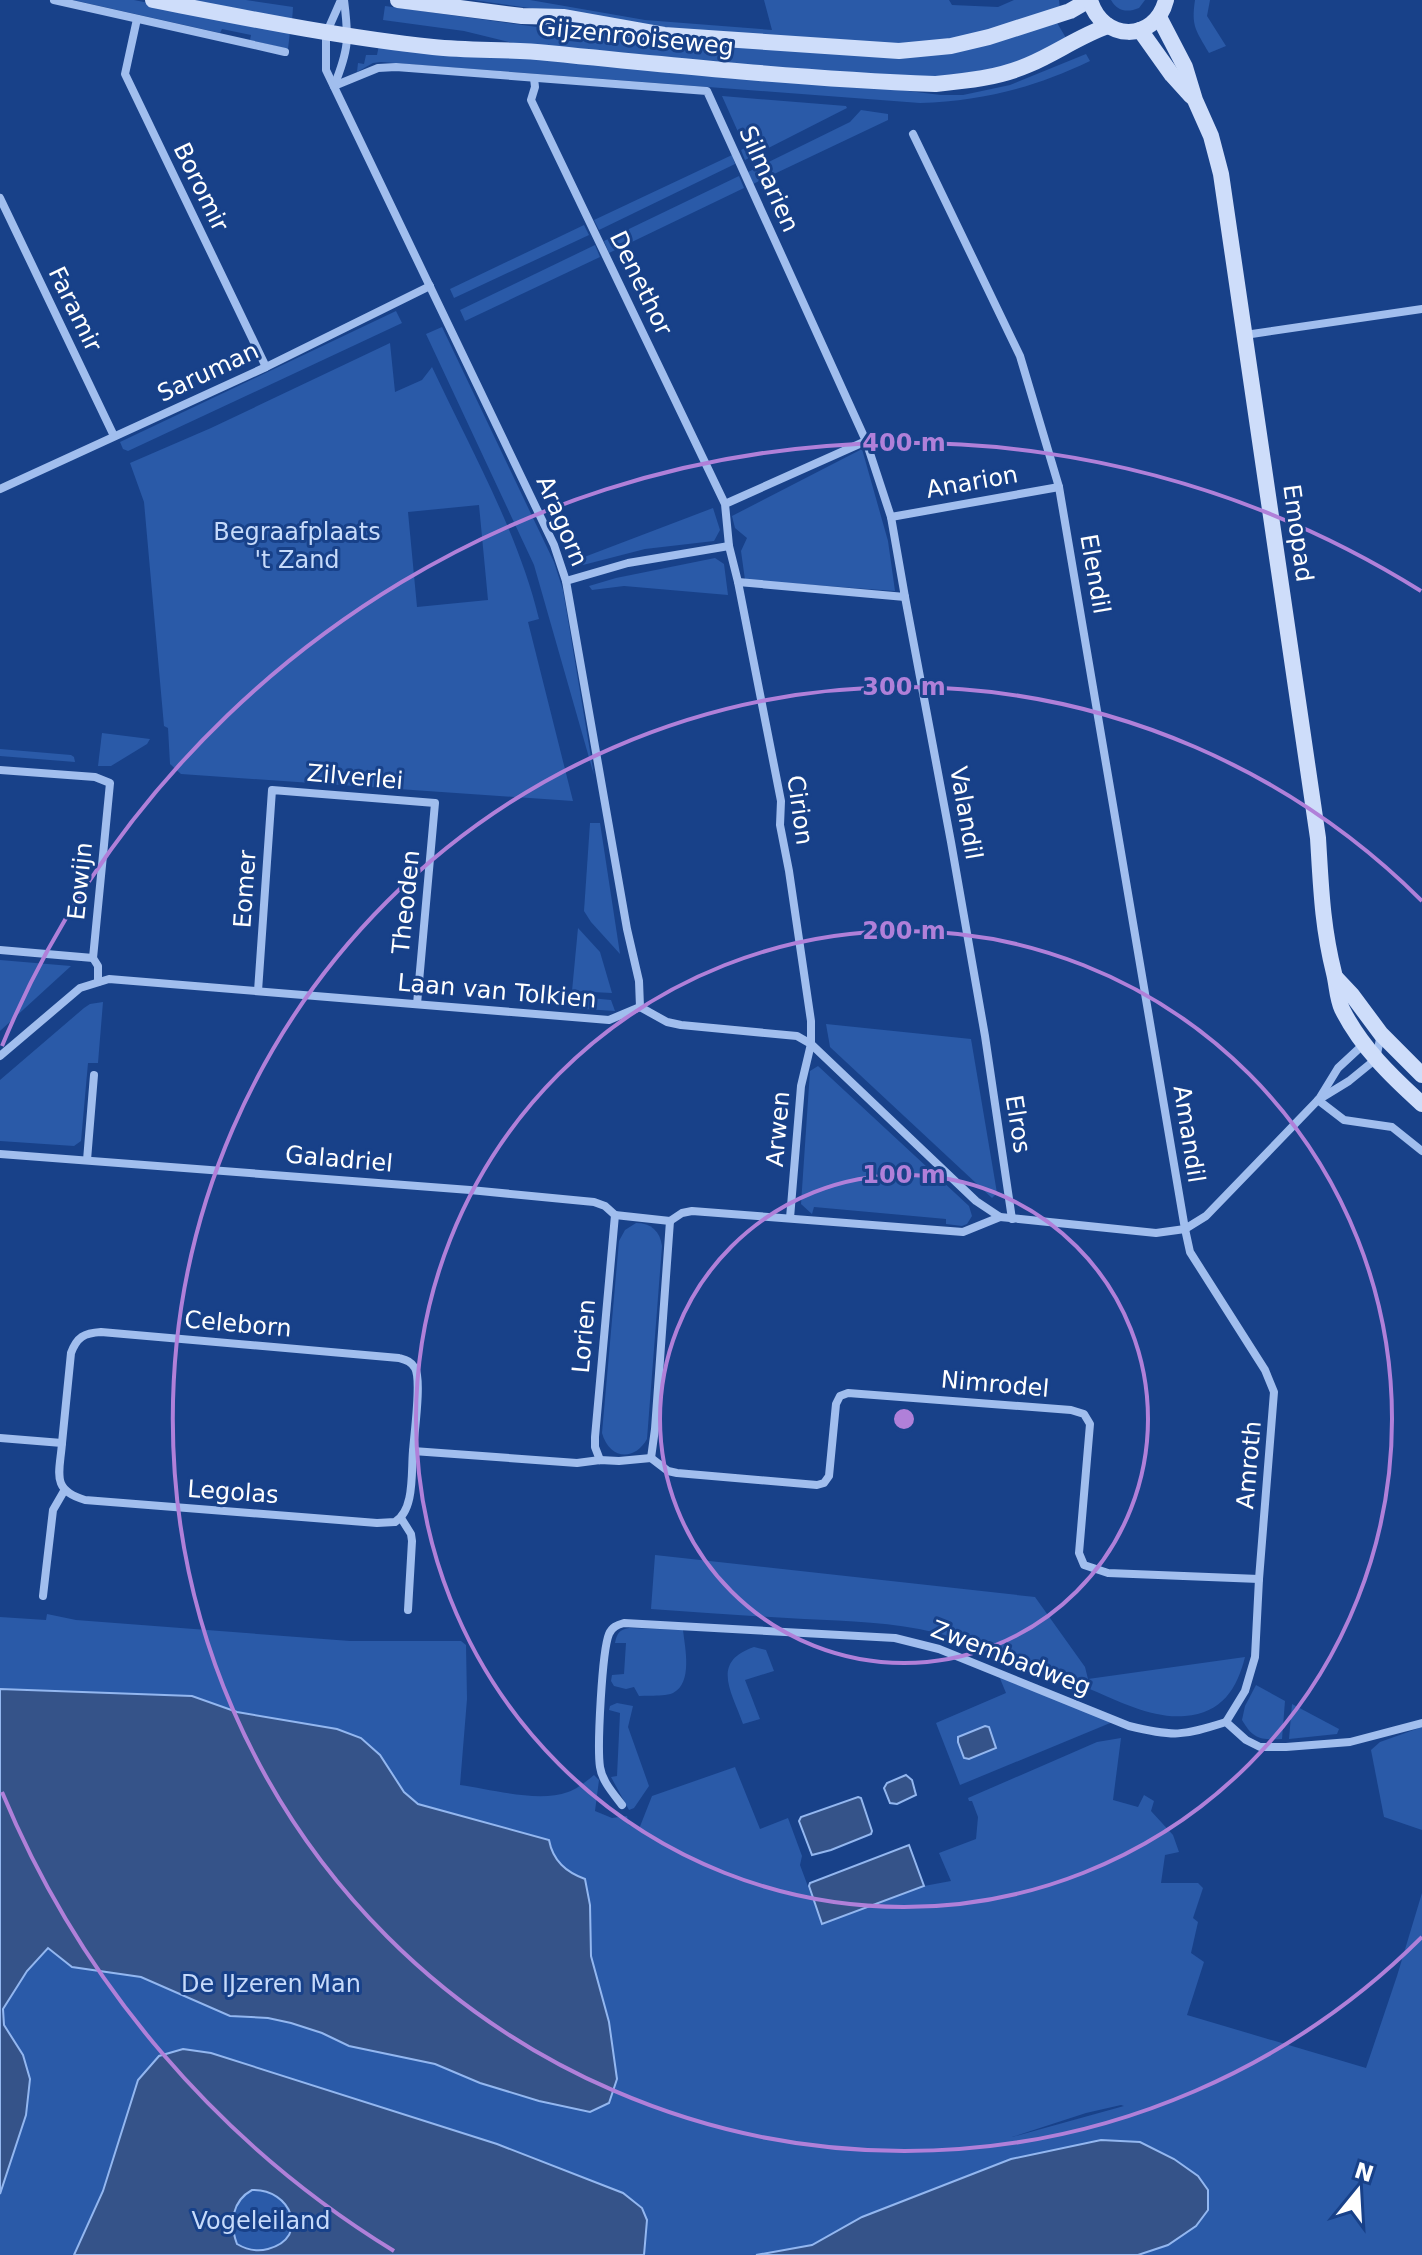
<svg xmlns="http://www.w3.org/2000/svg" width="1422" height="2255" viewBox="0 0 1422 2255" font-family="'DejaVu Sans',sans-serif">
  <rect width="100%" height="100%" fill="#184189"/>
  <!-- green -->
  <g fill="#2a5aa8" fill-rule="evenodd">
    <polygon points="73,0 134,0 290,32 288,49 250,40 251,35 222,29 220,33"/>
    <polygon points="181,0 246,0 293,7 292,22"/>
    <polygon points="473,0 530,0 645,20 772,30 764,0 949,0 952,5 998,7 1014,0 1059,0 1060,8 982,33 931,44 892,46 654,29 557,12"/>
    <path d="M1111,0H1145L1139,8C1127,13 1117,11 1111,0Z"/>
    <path d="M1195,0H1210L1207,16L1226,46L1209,53C1196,30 1191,27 1195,0Z"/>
    <polygon points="385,6 537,27 708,43 876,56 1056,21 1066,38 1041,52 1003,67 930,79 538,49 464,31 383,20"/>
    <path d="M379,45L825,81L941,95H963L1010,85L1086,54L1090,61C1033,88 983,101 920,103L381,62L373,63L357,72L358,63L364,64L366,55H377Z"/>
    <polygon points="722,96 846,106 847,108 745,160 741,150 749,146 747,141 743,143"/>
    <polygon points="861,110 888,114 888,120 753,184 748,172 850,122"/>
    <polygon points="732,155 735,164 599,230 594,220"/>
    <polygon points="739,176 744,188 609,253 604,241"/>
    <polygon points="584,225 589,235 454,298 450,289"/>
    <polygon points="595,245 600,257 465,321 460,310"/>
    <polygon points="396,311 402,323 128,451 123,449 120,442"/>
    <polygon points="442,327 554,562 563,590 594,775 534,565 426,334"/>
    <path d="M390,343L395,392L422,380L432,367C470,448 518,532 539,619L528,622L573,801L181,774L170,764L168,728L164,726L144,502L130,463L211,428ZM479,505L488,600L417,607L408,512Z"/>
    <polygon points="862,449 888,541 895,591 745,580 741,551 747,538 735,528 732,516"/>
    <polygon points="713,508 720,530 714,541 645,549 583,565 579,559"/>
    <polygon points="715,558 724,564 728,595 624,586 592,590 589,586 616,578"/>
    <polygon points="102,733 150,739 147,744 111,766 98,766"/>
    <polygon points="0,749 71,755 74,757 75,762 0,756"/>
    <polygon points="590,823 600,823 620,954 591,922 584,911"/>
    <polygon points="578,928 600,952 612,993 572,991"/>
    <polygon points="0,960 71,966 0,1031"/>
    <polygon points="570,996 611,1000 615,1011 569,1008"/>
    <polygon points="103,1002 98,1063 88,1063 81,1141 74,1146 0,1141 0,1080 84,1008 90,1004"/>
    <polygon points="826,1024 971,1039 997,1193 992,1198 830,1047"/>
    <polygon points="818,1066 969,1206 972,1216 967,1224 962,1226 946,1224 946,1219 814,1207 812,1214 801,1204 810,1071"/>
    <path d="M636,1223C651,1223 660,1231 662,1246L647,1439C634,1462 609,1459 602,1433L619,1241L625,1230Z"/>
    <path d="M655,1555L1035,1597L1085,1667L1088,1679L1245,1657C1237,1689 1222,1713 1185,1716C1154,1719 1120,1702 1092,1690C1043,1671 988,1646 937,1633C893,1622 849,1621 804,1619C753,1616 702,1613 651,1609Z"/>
    <path d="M47,1614L76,1620L350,1641H461L466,1645L467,1699L460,1785C490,1789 538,1803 568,1792C577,1789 587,1781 594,1775L599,1780L595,1811L612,1818L627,1816L629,1825L639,1829L652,1796L735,1767L760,1829L788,1818L802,1856L800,1865L822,1924L924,1886L951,1881L939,1853L976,1839L978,1817L972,1801H969L968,1798L1097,1742L1121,1738L1113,1800L1138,1807L1144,1795L1154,1801L1151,1811L1173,1835L1179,1852L1165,1855L1161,1883H1198L1203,1888L1193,1918L1198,1922L1191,1953L1204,1962L1187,2015L1366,2068L1397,1976L1422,1893V2255H0V1617L46,1620ZM1121,2105L1124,2106L1012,2137L1086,2113Z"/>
    <path d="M629,1628L683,1630C685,1648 693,1683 673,1693C663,1697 650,1695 639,1696L634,1687L626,1689L614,1686L611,1681L612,1675L624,1674L626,1643H615C617,1633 619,1630 629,1628Z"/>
    <path d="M754,1647L766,1650L774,1671L745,1680L760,1719L743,1724C732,1692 710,1662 754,1647Z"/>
    <polygon points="999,1676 1115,1721 960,1785 936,1723 1006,1693"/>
    <path d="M1256,1685L1285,1701L1282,1739C1260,1740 1253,1739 1242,1720L1245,1706Z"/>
    <polygon points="617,1703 633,1706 628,1727 649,1786 634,1808 629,1810 611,1777 617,1776 620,1713 609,1710 610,1706"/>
    <polygon points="1292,1704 1339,1729 1337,1734 1289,1739"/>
    <polygon points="1422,1727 1422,1830 1384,1817 1371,1750 1380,1742"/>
  </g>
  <!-- water -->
  <g fill="#355389" stroke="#93b7f0" stroke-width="2" fill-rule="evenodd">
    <path d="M0,1689L192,1696L237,1712L337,1729L361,1738L380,1755L404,1792L418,1804L549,1840C553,1861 566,1872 585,1879L590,1905L591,1956L609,2022L617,2079L609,2103L590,2112L539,2101L480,2083L435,2064L349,2046L322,2033L291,2023L268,2018L230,2016L141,1977L72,1967L48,1948L27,1971L3,2009L4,2025L23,2055L30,2079L26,2115L0,2194Z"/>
    <polygon points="985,1726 989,1727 996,1748 969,1759 964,1758 958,1742 958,1737"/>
    <polygon points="906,1775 912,1780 916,1795 897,1804 890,1803 884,1788 887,1783"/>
    <polygon points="858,1797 861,1798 872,1831 871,1834 831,1850 812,1855 799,1821 801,1817"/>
    <polygon points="909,1845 924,1886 822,1924 809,1886 810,1883"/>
    <path d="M183,2049L211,2053L497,2144L623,2193L642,2208L647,2220L644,2255H74L103,2191L138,2080L159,2056ZM252,2190C291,2188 311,2238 268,2249C256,2252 247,2250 237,2244C229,2223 232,2201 252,2190Z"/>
    <polygon points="1101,2140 1140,2142 1174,2159 1198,2176 1208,2190 1208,2210 1196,2226 1168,2245 1138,2255 756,2255 812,2245 862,2217 1011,2159"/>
  </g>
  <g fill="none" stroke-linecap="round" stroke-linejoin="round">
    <!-- minor -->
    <g stroke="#a1beee" stroke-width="8">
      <polyline points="54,0 285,52"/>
      <polyline points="341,0 326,34 326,70 554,545 566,581 627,929 639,981 640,1007"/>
      <polyline points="137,19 125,74 266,367"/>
      <polyline points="534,78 535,87 531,100 725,504 729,546 738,582 905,597 891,517 866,441 725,504"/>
      <polyline points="334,86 378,68 396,67 707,91 866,441"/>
      <path d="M334,86C349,49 349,39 344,0"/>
      <polyline points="913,134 1020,356 1059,487 1185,1229 1190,1252 1265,1370 1274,1392 1259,1579 1255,1657 1245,1691 1226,1722"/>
      <polyline points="0,198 114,436"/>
      <polyline points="1245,335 1422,309"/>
      <polyline points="0,489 266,367 430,286"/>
      <polyline points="891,517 1059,487"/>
      <polyline points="566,581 628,563 729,546"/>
      <polyline points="738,582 781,801 780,825 789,871 811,1021 811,1044 801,1086 790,1218"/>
      <polyline points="905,597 951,842 985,1036 1012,1219"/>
      <polyline points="0,770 95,777 110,783 93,958 98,966 98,982"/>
      <polyline points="0,950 93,958"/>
      <polyline points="258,991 272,790 435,803 417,1004"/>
      <polyline points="640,1007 667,1022 681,1025 797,1036 811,1044 976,1201 1000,1217 1156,1233 1185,1229 1206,1216 1318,1100 1349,1081 1376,1059 1381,1034"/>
      <polyline points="0,1056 80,988 109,979 609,1020 640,1007"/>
      <polyline points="1319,1099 1338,1068 1366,1042"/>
      <polyline points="1318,1100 1344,1120 1392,1127 1422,1151"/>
      <polyline points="0,1154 470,1190 594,1202 605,1206 615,1215 670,1221"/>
      <polyline points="87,1160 94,1075"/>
      <polyline points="670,1221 682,1213 692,1211 963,1232 1000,1217"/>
      <path d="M0,1438L62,1443C60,1472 50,1490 85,1500L377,1523L395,1522C415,1510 411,1472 413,1451L577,1463L600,1460L619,1461L651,1458"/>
      <path d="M62,1443L71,1353C77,1337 84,1333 101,1332L399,1358C406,1360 411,1361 415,1368C422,1380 414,1434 413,1451"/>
      <polyline points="651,1458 668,1471 677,1473 817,1485 824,1483 829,1476 836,1404 840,1396 848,1393 1071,1410 1084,1414 1090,1424 1079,1553 1084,1565 1108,1573 1259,1579"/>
      <polyline points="651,1458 655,1429 670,1221"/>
      <polyline points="600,1460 595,1447 595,1437 615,1215"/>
      <polyline points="401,1518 411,1534 412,1541 408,1610"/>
      <polyline points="43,1596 53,1510 64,1491"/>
      <path d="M622,1805C613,1793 602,1781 600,1767C597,1747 602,1651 609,1634C612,1627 617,1625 624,1623L895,1638L939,1649L1129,1726C1174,1737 1182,1736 1226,1722L1246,1740L1260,1747H1286L1350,1742L1422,1723"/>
    </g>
    <!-- secondary -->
    <g stroke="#ceddfa" stroke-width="16">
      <path d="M153,0C246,18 339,37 433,47C472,51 510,49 548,53C677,66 806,79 935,84C966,81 998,78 1028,65C1055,54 1079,36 1108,26"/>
      <polyline points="398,0 522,16 563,17 664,35 899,51 951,46 989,37 1070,11 1089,0"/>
      <path d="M1090,0C1102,42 1155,43 1166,0"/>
      <path d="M1159,17L1185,67L1195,100L1211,136L1221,174L1318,838C1321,886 1322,925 1334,973C1337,985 1337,998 1342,1009C1361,1047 1391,1076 1422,1104"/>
      <polyline points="1140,30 1172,75 1191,96"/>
      <polyline points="1336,978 1352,995 1381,1034 1422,1075"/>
    </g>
  </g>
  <!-- distance rings -->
  <g fill="none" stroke="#b080d9" stroke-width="4">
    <circle cx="904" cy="1419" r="244"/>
    <circle cx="904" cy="1419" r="488"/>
    <path d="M1422 1937A732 732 0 1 1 1422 901"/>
    <path d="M394 2251A976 976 0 0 1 2 1792M2 1046A976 976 0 0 1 1421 591"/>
  </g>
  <g text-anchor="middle" stroke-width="6" stroke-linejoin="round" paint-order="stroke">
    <!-- street labels -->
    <g font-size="24" fill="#fff" stroke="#184189">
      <text transform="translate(636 37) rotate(6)" y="8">Gijzenrooiseweg</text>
      <text transform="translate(769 179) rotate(66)" y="8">Silmarien</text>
      <text transform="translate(201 187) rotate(64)" y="8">Boromir</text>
      <text transform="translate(641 283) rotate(64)" y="8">Denethor</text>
      <text transform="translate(75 309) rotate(64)" y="8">Faramir</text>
      <text transform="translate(208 372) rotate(-25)" y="8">Saruman</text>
      <text transform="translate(972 482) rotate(-10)" y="8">Anarion</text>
      <text transform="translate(562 521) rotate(67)" y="8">Aragorn</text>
      <text transform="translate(1298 533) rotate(82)" y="8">Emopad</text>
      <text transform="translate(1095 574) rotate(80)" y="8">Elendil</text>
      <text transform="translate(355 777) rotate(5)" y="8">Zilverlei</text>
      <text transform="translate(800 810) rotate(82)" y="8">Cirion</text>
      <text transform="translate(966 813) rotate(80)" y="8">Valandil</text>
      <text transform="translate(80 881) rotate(-84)" y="8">Eowijn</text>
      <text transform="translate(245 889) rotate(-86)" y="8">Eomer</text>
      <text transform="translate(406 902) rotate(-84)" y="8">Theoden</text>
      <text transform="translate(497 991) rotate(5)" y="8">Laan van Tolkien</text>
      <text transform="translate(1018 1124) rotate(81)" y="8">Elros</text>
      <text transform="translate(778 1129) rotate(-85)" y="8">Arwen</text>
      <text transform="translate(1189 1134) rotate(81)" y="8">Amandil</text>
      <text transform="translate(339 1159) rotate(5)" y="8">Galadriel</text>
      <text transform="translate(238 1324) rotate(5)" y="8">Celeborn</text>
      <text transform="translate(584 1336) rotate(-85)" y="8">Lorien</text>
      <text transform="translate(995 1384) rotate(5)" y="8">Nimrodel</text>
      <text transform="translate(1249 1465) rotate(-85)" y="8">Amroth</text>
      <text transform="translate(233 1492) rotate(4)" y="8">Legolas</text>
      <text transform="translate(1011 1658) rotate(21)" y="8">Zwembadweg</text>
    </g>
    <!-- park labels -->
    <g font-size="24" fill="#c6dafa" stroke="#184189">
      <text x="297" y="540">Begraafplaats<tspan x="297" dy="28">'t Zand</tspan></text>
      <text x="271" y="1992">De IJzeren Man</text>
      <text x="261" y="2229">Vogeleiland</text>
    </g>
  </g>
  <circle cx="904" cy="1419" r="12" fill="#b080d9" stroke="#184189" stroke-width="4"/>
  <g font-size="24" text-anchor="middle" font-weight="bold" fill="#b080d9" stroke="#184189" stroke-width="6" stroke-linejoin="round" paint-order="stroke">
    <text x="904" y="451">400 m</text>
    <text x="904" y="695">300 m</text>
    <text x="904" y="939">200 m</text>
    <text x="904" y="1183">100 m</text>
  </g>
  <!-- north arrow -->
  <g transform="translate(1358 2191) rotate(18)" stroke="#184189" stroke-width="6" paint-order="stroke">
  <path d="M0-6L14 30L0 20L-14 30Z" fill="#ffffff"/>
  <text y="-12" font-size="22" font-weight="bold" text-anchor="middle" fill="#ffffff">N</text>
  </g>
</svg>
